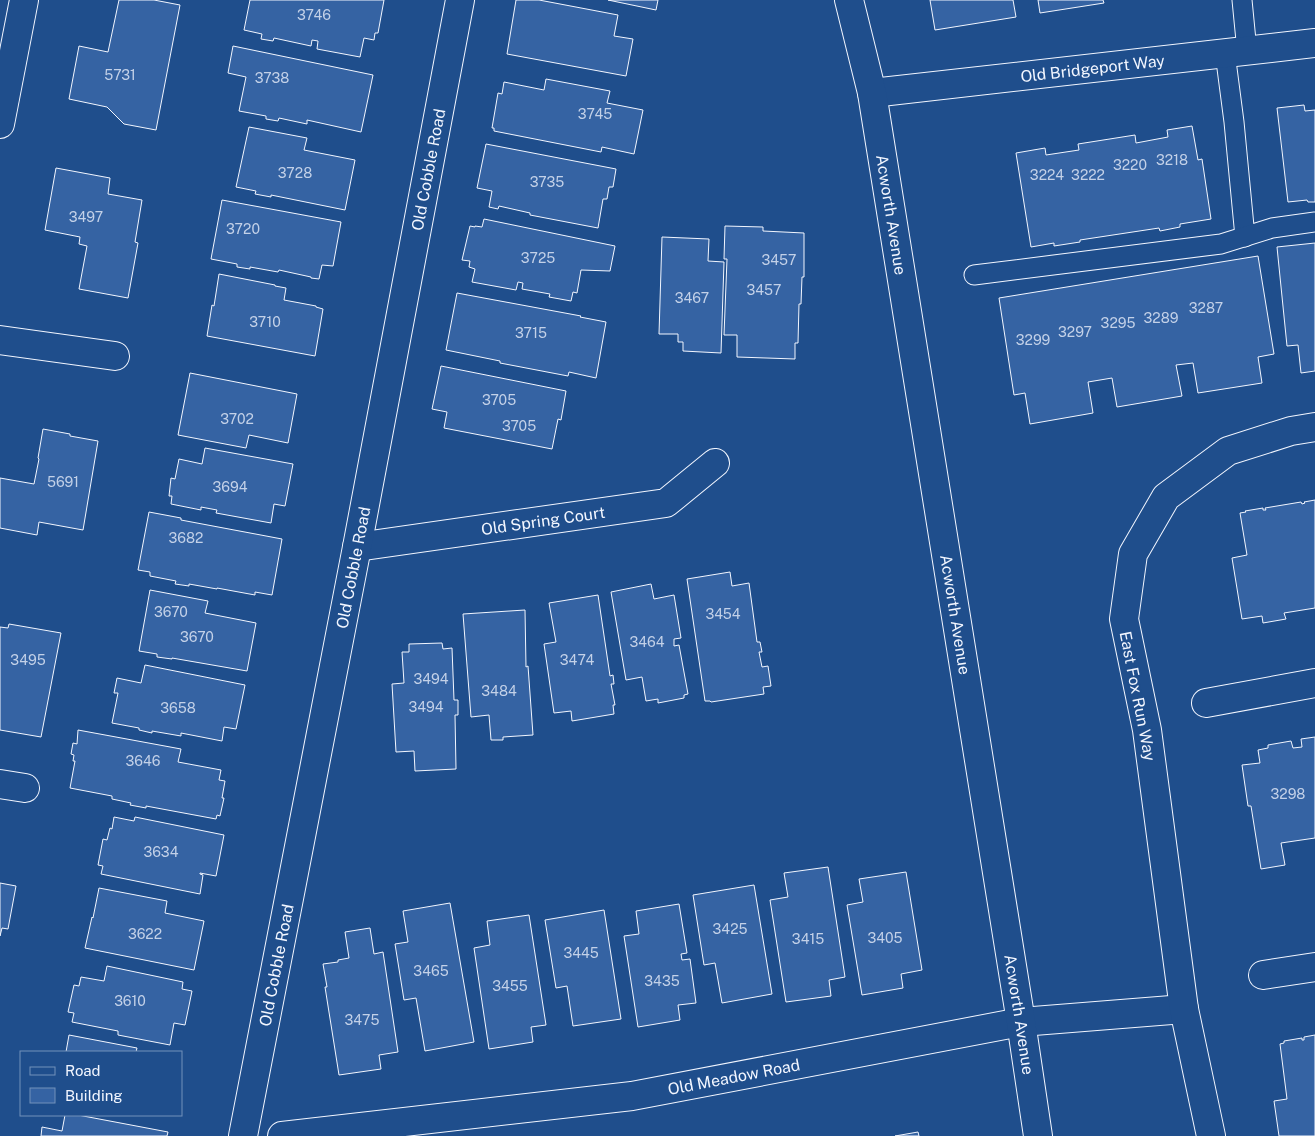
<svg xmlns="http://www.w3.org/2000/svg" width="1315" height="1136" viewBox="0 0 1315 1136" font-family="'Public Sans',sans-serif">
  <rect width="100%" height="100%" fill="#1f4e8c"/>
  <!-- building -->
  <g fill="#3563a3" stroke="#f2f6ff">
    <polygon points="119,0 154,0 180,5 156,130 124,124 107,107 69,99 79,46 108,52"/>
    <polygon points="250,0 384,0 378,33 375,33 374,40 364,38 360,57 317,49 318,41 312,40 311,46 274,38 273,41 261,39 262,34 244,30"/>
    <polygon points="516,0 539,0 618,15 614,36 633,39 626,76 507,54"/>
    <polygon points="608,0 658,0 656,10"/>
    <polygon points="930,0 1013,0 1016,17 935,30"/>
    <polygon points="1038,0 1103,0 1104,3 1040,13"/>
    <polygon points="233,46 373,75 361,132 307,120 307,124 279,118 278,121 266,119 266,116 239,111 246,77 228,73"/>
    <polygon points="546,79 610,91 607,103 643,110 634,154 602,147 601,152 494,131 494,128 492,128 498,93 502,94 504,82 544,90"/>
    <polygon points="1304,105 1305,111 1315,110 1315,202 1308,202 1307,200 1288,202 1277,108"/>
    <polygon points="1192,126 1198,160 1202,159 1211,219 1180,224 1180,227 1160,231 1159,228 1080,240 1080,242 1054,246 1054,243 1031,247 1016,153 1045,148 1046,155 1079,150 1078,144 1135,135 1136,143 1168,137 1167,130"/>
    <polygon points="249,127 307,138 304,150 355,160 345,210 271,195 271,197 255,194 256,191 236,187"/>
    <polygon points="486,144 616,169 613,187 609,187 607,199 603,199 598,228 530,215 530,213 499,206 498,209 489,207 492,191 477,188"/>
    <polygon points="56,168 110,178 108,194 142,200 135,242 138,243 128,298 79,289 87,246 79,244 80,237 45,230"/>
    <polygon points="222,200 341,222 333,266 322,265 319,279 311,278 311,277 279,270 278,272 250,267 250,269 237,267 237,264 211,259"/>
    <polygon points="484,219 615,246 610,271 581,270 577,293 573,292 571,301 549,297 550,294 522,289 523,283 518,282 516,290 472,282 475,269 469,267 470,261 462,260 470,226 475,227 475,226 482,227"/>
    <polygon points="725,226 763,227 763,231 804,233 804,277 802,277 801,304 799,304 798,343 795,343 795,359 737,357 737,335 724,335 727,259 724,259"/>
    <polygon points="662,237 709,239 708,261 724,262 721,353 683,351 683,342 678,342 678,334 659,334"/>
    <polygon points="1315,243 1315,371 1301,373 1298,345 1287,346 1277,247"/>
    <polygon points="1258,256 1274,354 1258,357 1262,383 1198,393 1193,363 1176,365 1182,396 1117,407 1112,378 1088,382 1093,413 1030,424 1025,393 1014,395 999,298"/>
    <polygon points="219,274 275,285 275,286 286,288 284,300 316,306 316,307 323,309 315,356 207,336 212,305 214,306"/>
    <polygon points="457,293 581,316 580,317 606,322 596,378 569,372 568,376 500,363 500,361 446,350"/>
    <polygon points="441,366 566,391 561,420 558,419 552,449 444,428 447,412 432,409"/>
    <polygon points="190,373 297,394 288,443 249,435 246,448 178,435"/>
    <polygon points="43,429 70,434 70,436 98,441 83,530 39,522 37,535 0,528 0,478 34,484 39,459 38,458"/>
    <polygon points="205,448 293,464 285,506 274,504 271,523 216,513 217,510 201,507 201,510 171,504 172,496 169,496 171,478 175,479 179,459 202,464"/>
    <polygon points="1315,500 1315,608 1284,613 1286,619 1263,623 1262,616 1242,619 1232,558 1247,555 1240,513 1246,512 1245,511 1263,508 1263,510 1266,510 1265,508 1301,502 1302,504 1305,503 1304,502"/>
    <polygon points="149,512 181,518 181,520 282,539 272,595 255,592 255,595 217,588 217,589 189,584 189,586 175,584 176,581 150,576 150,572 138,570"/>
    <polygon points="730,572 732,586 749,583 757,642 760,642 762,652 759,652 762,667 768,666 771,686 763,687 764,694 711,702 710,701 705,701 687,579"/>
    <polygon points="651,584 654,599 674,595 681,638 674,639 674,646 679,645 688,694 684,695 684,698 658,703 658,699 646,701 642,677 626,680 611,592"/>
    <polygon points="150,590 208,601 205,613 256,623 247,671 172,658 172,659 157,657 157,654 139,651"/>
    <polygon points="598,595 610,676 613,675 614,684 611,684 615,705 613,705 614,714 572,721 571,711 554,713 544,644 556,642 549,603"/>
    <polygon points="525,610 526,667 528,666 533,735 503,737 503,740 491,740 489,715 471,717 463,614"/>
    <polygon points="9,624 61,633 41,737 0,730 0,627 8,628"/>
    <polygon points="442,643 443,649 452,648 454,700 458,700 458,715 455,715 456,769 415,771 414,751 396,752 392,684 404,683 402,652 409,652 409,644"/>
    <polygon points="145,665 245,685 236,729 224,727 222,741 181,733 181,736 152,731 152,733 139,730 139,728 112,723 118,693 114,693 117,678 141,683"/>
    <polygon points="78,730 181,749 178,762 221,770 219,780 225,781 222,798 224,798 220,816 217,815 216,819 146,806 146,808 130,805 131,803 112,799 112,796 70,788 75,761 73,761 74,755 71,754 73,743 77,744"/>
    <polygon points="1315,737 1315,838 1281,843 1285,865 1261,869 1251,806 1248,806 1242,765 1260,763 1258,750 1268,748 1268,745 1291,741 1293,748 1302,747 1301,739"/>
    <polygon points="114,817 134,821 135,817 224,835 216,876 200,873 200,874 203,875 200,894 101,874 103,866 98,865 103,839 107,840 110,828 112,829"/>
    <polygon points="828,867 845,977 829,980 831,996 786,1002 770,900 788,897 784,873"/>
    <polygon points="906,872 922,970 901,974 903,988 862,995 847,905 863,902 859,879"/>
    <polygon points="0,883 16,886 8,929 2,928 0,936"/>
    <polygon points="754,885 772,994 722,1003 715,963 704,965 693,895"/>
    <polygon points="99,888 167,901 165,913 204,921 194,970 85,948 92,917 93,918"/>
    <polygon points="450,903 474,1042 425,1051 416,998 404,1000 395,944 408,942 403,911"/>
    <polygon points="679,904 687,953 681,954 682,960 690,959 696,1003 678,1005 680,1020 638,1027 624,936 639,934 636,911"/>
    <polygon points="604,910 621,1019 573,1026 567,986 556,988 545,920"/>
    <polygon points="529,915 546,1025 531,1027 533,1042 489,1049 474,948 490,945 487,921"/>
    <polygon points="370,928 374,954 383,952 398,1052 379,1055 381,1069 339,1075 325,987 327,987 323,964 338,962 338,960 349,958 345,932"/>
    <polygon points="107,966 183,982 182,989 192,991 185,1025 174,1023 170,1045 118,1035 118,1031 72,1022 74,1013 68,1012 74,985 79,986 81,977 104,981"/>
    <polygon points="69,1035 137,1048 136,1052 66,1052"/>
    <polygon points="1315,1035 1315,1136 1279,1136 1274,1101 1287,1099 1280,1044 1284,1043 1284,1041 1302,1038 1302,1040 1304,1040 1304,1037"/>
    <polygon points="65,1115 78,1115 168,1132 167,1136 41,1136 42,1127 62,1131"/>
    <polygon points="918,1132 919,1136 895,1136"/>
  </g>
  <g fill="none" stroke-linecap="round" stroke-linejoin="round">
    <!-- service casing -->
    <g stroke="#f2f6ff" stroke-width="21">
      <g id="service">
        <polyline points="1242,0 1247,51"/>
        <polyline points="1225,53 1234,122 1245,237"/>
        <polyline points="974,275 1221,244 1272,228 1315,222"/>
      </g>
    </g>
    <!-- minor casing -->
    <g stroke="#f2f6ff" stroke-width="30">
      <g id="minor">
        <path id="s1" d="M872,93L1315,43"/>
        <polyline points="0,124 24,0"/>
        <polyline points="0,340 115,356"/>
        <path id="s2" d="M357,547L666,503L715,463"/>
        <polyline points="1206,703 1315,683"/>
        <polyline points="0,784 25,788"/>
        <polyline points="1263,975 1315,967"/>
        <path id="s3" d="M243,1136L357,547L460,0"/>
        <path id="s4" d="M282,1136L632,1096L1021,1022L1184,1009"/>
        <polyline points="1211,1136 1184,1009 1147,730 1124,619 1133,554 1166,497 1228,451 1291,431 1315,427"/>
      </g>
    </g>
    <!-- tertiary casing -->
    <g stroke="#f2f6ff" stroke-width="30">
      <g id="tertiary">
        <path id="s5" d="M849,0L872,93L1021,1022L1038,1136"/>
      </g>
    </g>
    <!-- service -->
    <use href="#service" stroke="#1f4e8c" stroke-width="19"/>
    <!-- minor -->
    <use href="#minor" stroke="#1f4e8c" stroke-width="28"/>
    <!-- tertiary -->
    <use href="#tertiary" stroke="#1f4e8c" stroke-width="28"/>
  </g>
  <g text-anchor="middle" stroke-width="4" stroke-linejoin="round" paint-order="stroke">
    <!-- number labels -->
    <g font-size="14" fill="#c3d1e8">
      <text x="314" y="20">3746</text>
      <text x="120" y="80">5731</text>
      <text x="272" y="83">3738</text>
      <text x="595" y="119">3745</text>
      <text x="1172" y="165">3218</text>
      <text x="1130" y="170">3220</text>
      <text x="295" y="178">3728</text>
      <text x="1047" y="180">3224</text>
      <text x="1088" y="180">3222</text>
      <text x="547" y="187">3735</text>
      <text x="86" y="222">3497</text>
      <text x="243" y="234">3720</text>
      <text x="538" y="263">3725</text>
      <text x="779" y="265">3457</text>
      <text x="764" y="295">3457</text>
      <text x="692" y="303">3467</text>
      <text x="1206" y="313">3287</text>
      <text x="1161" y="323">3289</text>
      <text x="265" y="327">3710</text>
      <text x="1118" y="328">3295</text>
      <text x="1075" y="337">3297</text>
      <text x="531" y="338">3715</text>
      <text x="1033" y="345">3299</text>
      <text x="499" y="405">3705</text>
      <text x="237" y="424">3702</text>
      <text x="519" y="431">3705</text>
      <text x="63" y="487">5691</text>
      <text x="230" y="492">3694</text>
      <text x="186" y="543">3682</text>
      <text x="171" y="617">3670</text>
      <text x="723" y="619">3454</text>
      <text x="197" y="642">3670</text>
      <text x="647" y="647">3464</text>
      <text x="28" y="665">3495</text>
      <text x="577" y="665">3474</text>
      <text x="431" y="684">3494</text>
      <text x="499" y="696">3484</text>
      <text x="426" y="712">3494</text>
      <text x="178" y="713">3658</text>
      <text x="143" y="766">3646</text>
      <text x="1288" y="799">3298</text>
      <text x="161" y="857">3634</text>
      <text x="730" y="934">3425</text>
      <text x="145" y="939">3622</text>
      <text x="885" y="943">3405</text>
      <text x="808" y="944">3415</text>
      <text x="581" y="958">3445</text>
      <text x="431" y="976">3465</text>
      <text x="662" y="986">3435</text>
      <text x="510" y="991">3455</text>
      <text x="130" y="1006">3610</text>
      <text x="362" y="1025">3475</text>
    </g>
    <!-- street labels -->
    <g font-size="16" fill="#f2f6ff" stroke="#1f4e8c">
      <text dy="6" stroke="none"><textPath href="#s1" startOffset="222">Old Bridgeport Way</textPath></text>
      <text dy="6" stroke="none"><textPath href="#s3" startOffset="984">Old Cobble Road</textPath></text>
      <text dy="6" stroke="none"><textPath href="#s5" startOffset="219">Acworth Avenue</textPath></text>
      <text dy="6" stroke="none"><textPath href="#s2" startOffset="188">Old Spring Court</textPath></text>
      <text dy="6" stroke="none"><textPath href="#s3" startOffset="579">Old Cobble Road</textPath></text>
      <text dy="6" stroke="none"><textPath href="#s5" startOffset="624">Acworth Avenue</textPath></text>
      <text transform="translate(1138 696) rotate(79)" y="6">East Fox Run Way</text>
      <text dy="6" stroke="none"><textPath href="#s3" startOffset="174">Old Cobble Road</textPath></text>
      <text dy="6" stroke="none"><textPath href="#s5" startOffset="1029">Acworth Avenue</textPath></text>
      <text dy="6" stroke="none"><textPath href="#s4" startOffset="456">Old Meadow Road</textPath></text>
    </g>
  </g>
  <!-- legend -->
  <rect x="20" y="1051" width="162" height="65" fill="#1f4e8c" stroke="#7391ba"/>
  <rect x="30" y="1067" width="25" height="8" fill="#1f4e8c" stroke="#7391ba"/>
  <text x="65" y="1076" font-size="15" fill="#f2f6ff">Road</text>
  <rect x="30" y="1088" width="25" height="15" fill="#3563a3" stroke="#7391ba"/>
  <text x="65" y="1101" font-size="15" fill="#f2f6ff">Building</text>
</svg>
